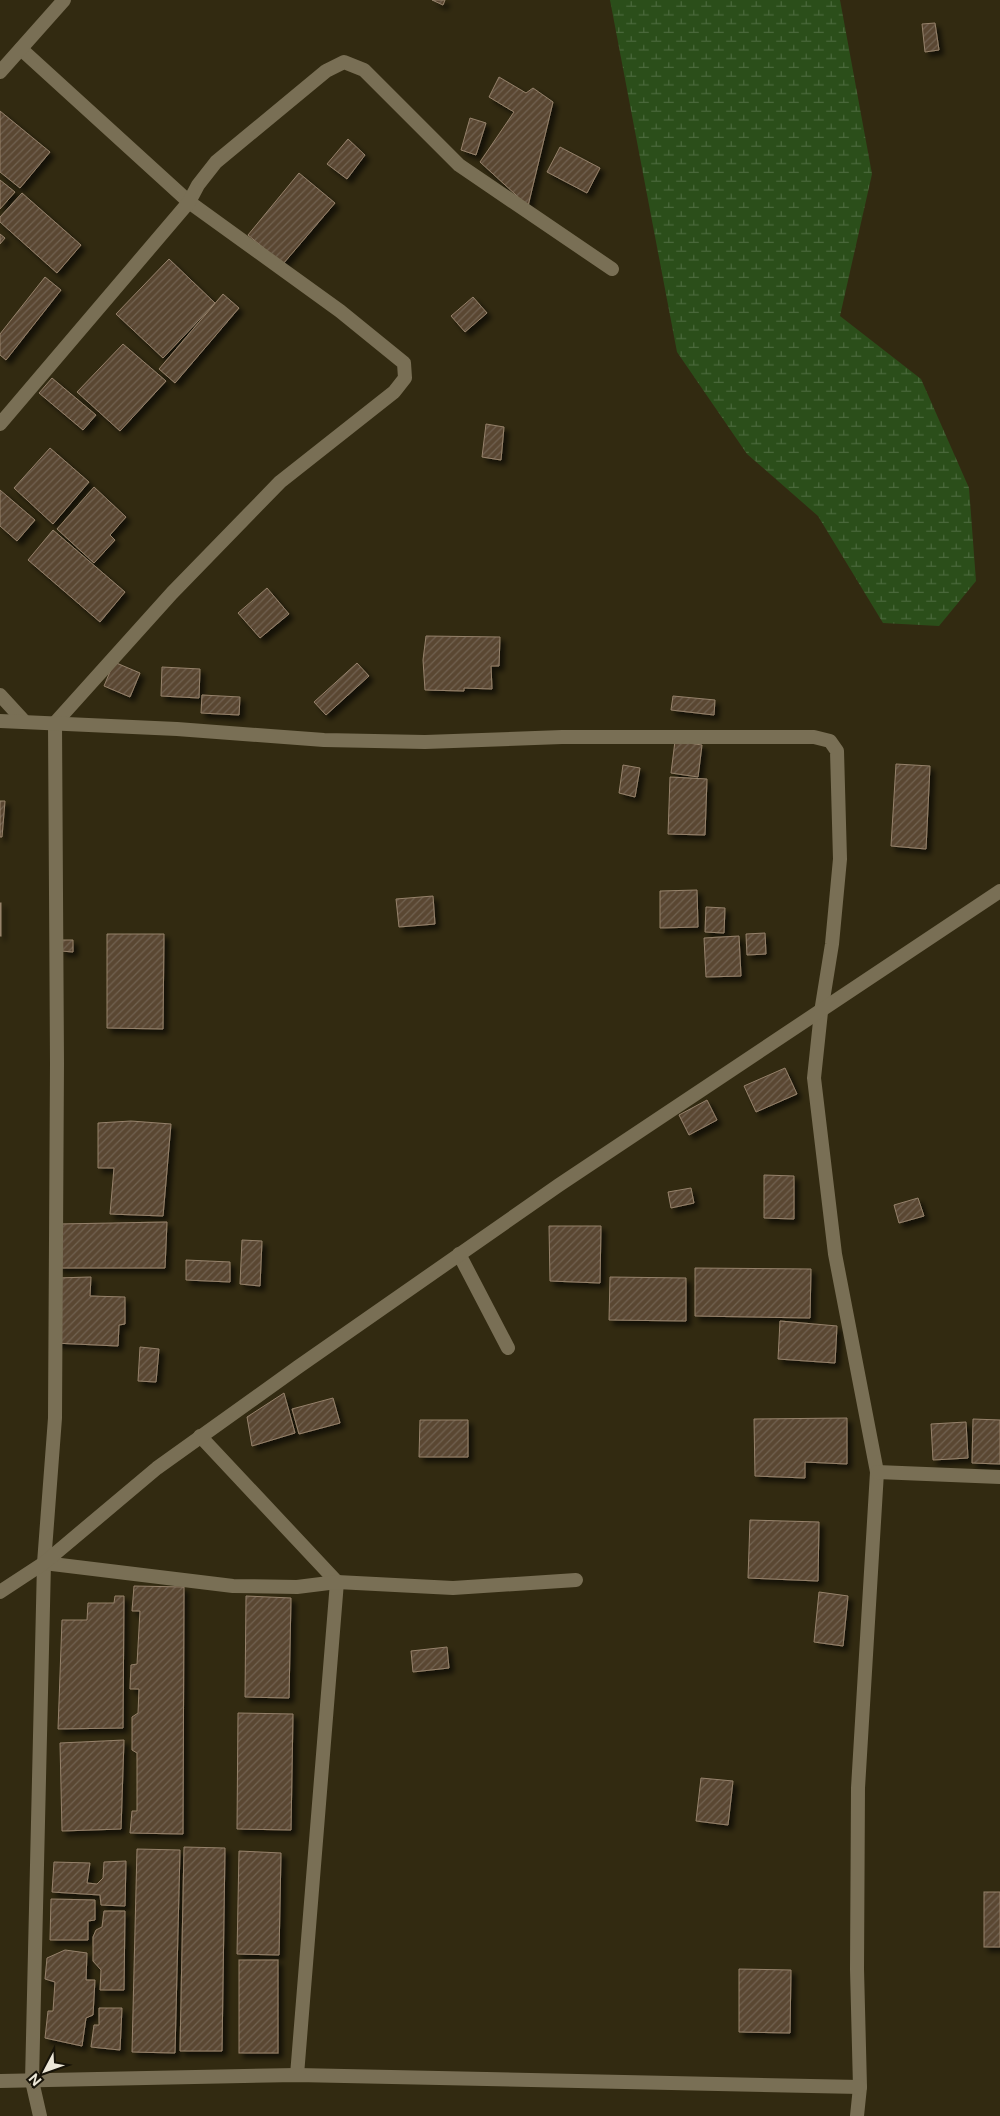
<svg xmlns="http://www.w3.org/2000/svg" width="1000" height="2116" viewBox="0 0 1000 2116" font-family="'Public Sans',sans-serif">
  <defs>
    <pattern id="wetland-marsh" width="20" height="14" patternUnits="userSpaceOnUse" patternTransform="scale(1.25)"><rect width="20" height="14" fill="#2b4e1a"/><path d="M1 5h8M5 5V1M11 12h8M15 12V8" fill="none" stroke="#4a683b"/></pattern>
    <pattern id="building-hatch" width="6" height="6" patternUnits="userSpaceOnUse" patternTransform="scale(1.25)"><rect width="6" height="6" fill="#5a4733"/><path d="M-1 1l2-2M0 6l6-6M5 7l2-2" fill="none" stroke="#726250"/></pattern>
    <filter id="shadow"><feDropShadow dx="4.5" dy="4.5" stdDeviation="2.5" flood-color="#0009"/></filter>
  </defs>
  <rect width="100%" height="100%" fill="#322a11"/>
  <!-- wetland -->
  <polygon fill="url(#wetland-marsh)" points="610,0 840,0 872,174 840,316 921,379 969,488 976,581 939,626 883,623 818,516 747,454 677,352"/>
  <!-- building -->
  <g fill="url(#building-hatch)" stroke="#96826b" filter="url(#shadow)">
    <polygon points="432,0 445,0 443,5"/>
    <polygon points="935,23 939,50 925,52 922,24"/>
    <polygon points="499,77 526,93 533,88 553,102 528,206 480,162 514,112 489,97"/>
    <polygon points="0,111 50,152 20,188 0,172"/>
    <polygon points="470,118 486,123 476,155 461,150"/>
    <polygon points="348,139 365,155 347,179 327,164"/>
    <polygon points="560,147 600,168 587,193 547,172"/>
    <polygon points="299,173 335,203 283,264 248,235"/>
    <polygon points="0,180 15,192 0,209"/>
    <polygon points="22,193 81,245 57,273 0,222 0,217"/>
    <polygon points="0,234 5,238 0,244"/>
    <polygon points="169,259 215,303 163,358 116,314"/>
    <polygon points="45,277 61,290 6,360 0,355 0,334"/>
    <polygon points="223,294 239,308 175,383 159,369"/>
    <polygon points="473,297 487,313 465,332 451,316"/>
    <polygon points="123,344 166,381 120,431 77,392"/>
    <polygon points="52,378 96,415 83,430 39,393"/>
    <polygon points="486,424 504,427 501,460 482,457"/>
    <polygon points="50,448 89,482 53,524 14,488"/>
    <polygon points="94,487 126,517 110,535 115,540 94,563 57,529"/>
    <polygon points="0,490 35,520 17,541 0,526"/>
    <polygon points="53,530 125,592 100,622 28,560"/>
    <polygon points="267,588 289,614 260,638 238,613"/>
    <polygon points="426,636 500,637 499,666 491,666 492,689 464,688 464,691 425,690 423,660"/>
    <polygon points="114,662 140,673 130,697 104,686"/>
    <polygon points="357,663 369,676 326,715 314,702"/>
    <polygon points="162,667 200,669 199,698 161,696"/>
    <polygon points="202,695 240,697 239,715 201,713"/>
    <polygon points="673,696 715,700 714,715 671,710"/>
    <polygon points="675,741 702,745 698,777 671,773"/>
    <polygon points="896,764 930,766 926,849 891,846"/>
    <polygon points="623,765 640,768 635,797 619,793"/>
    <polygon points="670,777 707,779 705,835 668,834"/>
    <polygon points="0,801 5,801 2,837 0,837"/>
    <polygon points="697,890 698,927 660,928 660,891"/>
    <polygon points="433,896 435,924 399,927 396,899"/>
    <rect x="0" y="903" width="1" height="33"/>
    <polygon points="706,907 725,908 724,933 705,932"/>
    <polygon points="765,933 766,954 747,955 746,934"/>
    <polygon points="107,934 164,934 163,1029 107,1028"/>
    <polygon points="739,936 741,976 706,977 704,938"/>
    <polygon points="62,940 73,940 73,952 61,951"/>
    <polygon points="785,1068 797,1094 756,1112 744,1086"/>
    <polygon points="707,1100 717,1120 689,1135 679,1115"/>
    <polygon points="131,1121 171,1124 163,1216 110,1214 114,1168 98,1168 98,1123"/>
    <polygon points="764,1175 794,1176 794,1219 764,1218"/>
    <polygon points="691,1188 694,1203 671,1208 668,1192"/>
    <polygon points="918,1198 924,1216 899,1223 894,1205"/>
    <polygon points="167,1222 165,1268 58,1268 58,1224"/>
    <polygon points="549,1226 601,1226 600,1283 550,1281"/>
    <polygon points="242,1240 262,1241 260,1286 240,1284"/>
    <polygon points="186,1260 230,1262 230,1282 186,1280"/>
    <polygon points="695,1268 811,1269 810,1318 695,1316"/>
    <polygon points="91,1277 90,1296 125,1297 125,1324 119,1325 118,1346 54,1343 56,1278"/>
    <polygon points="610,1277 686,1278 686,1321 609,1320"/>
    <polygon points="780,1321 837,1326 835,1363 778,1359"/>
    <polygon points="140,1347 159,1349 156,1382 138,1381"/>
    <polygon points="284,1393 295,1433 252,1446 247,1417"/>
    <polygon points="333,1398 340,1423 299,1434 292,1409"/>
    <polygon points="847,1418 847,1464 805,1462 805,1478 755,1476 754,1419"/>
    <polygon points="973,1419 1000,1420 1000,1464 972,1463"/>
    <polygon points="420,1420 468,1420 468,1457 419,1457"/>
    <polygon points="966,1422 968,1458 933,1460 931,1424"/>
    <polygon points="750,1520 819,1522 818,1581 748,1578"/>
    <polygon points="134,1586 184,1587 183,1834 130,1833 132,1811 137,1811 137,1753 132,1750 132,1717 138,1713 139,1689 130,1689 131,1665 137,1664 140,1611 132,1611"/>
    <polygon points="819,1592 848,1596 843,1646 814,1642"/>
    <polygon points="115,1596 124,1596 123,1728 58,1729 62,1620 87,1620 88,1603 114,1603"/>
    <polygon points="246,1596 291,1598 289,1698 245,1697"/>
    <polygon points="447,1647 449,1668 413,1672 411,1651"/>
    <polygon points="238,1713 293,1714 291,1830 237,1829"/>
    <polygon points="124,1740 121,1829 62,1831 60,1743"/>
    <polygon points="701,1778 733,1781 728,1825 696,1821"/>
    <polygon points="184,1847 225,1848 222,2051 180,2051"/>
    <polygon points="137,1849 180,1850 175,2053 132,2052"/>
    <polygon points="239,1851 281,1853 279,1955 237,1954"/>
    <polygon points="126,1861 125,1906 101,1905 100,1895 52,1892 54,1862 90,1863 87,1883 97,1884 103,1878 104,1862"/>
    <rect x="984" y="1892" width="16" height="55"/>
    <polygon points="51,1899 95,1900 95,1920 88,1921 88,1940 50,1940"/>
    <polygon points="104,1911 125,1911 124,1990 100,1990 101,1970 93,1961 93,1937 96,1930 102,1927"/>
    <polygon points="65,1950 87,1953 86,1980 95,1980 93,2015 86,2018 82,2046 45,2038 48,2011 53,2011 55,1982 45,1979 47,1958"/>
    <rect x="239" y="1960" width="39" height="93"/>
    <polygon points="739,1969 791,1970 790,2033 739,2032"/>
    <polygon points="99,2008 122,2008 120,2050 91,2047 94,2025 99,2025"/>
  </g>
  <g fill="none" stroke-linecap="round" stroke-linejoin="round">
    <!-- minor -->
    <g stroke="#796f55" stroke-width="14">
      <polyline points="21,49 189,202 340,311 404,363 405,378 394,392 280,482 172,593 55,723 57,1063 55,1418 44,1563 32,2081 40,2116"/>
      <polyline points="0,72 64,0"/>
      <polyline points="0,424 189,202 198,185 216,162 326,71 344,62 364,70 459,165 612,269"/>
      <polyline points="0,695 23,720"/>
      <polyline points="0,721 177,729 324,740 425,742 562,737 814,737 830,741 837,751 840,859 832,944 821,1012 814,1078 835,1254 877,1472 858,1788 857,1969 860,2087 857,2116"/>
      <polyline points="459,1254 508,1348"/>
      <polyline points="200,1436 337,1582 297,2075"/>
      <polyline points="877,1472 1000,1477"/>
      <polyline points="44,1563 233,1586 297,1587 337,1582 453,1588 576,1580"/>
      <polyline points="0,1592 44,1563 157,1468 298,1367 559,1185 1000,891"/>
      <polyline points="0,2081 297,2075 860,2087"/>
    </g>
  </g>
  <!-- north arrow -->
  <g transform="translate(45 2071) rotate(229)" stroke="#171308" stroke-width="4" paint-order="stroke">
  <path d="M0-4L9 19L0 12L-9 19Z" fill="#ece7d8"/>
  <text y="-8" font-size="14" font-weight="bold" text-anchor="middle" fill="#ece7d8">N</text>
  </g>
</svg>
